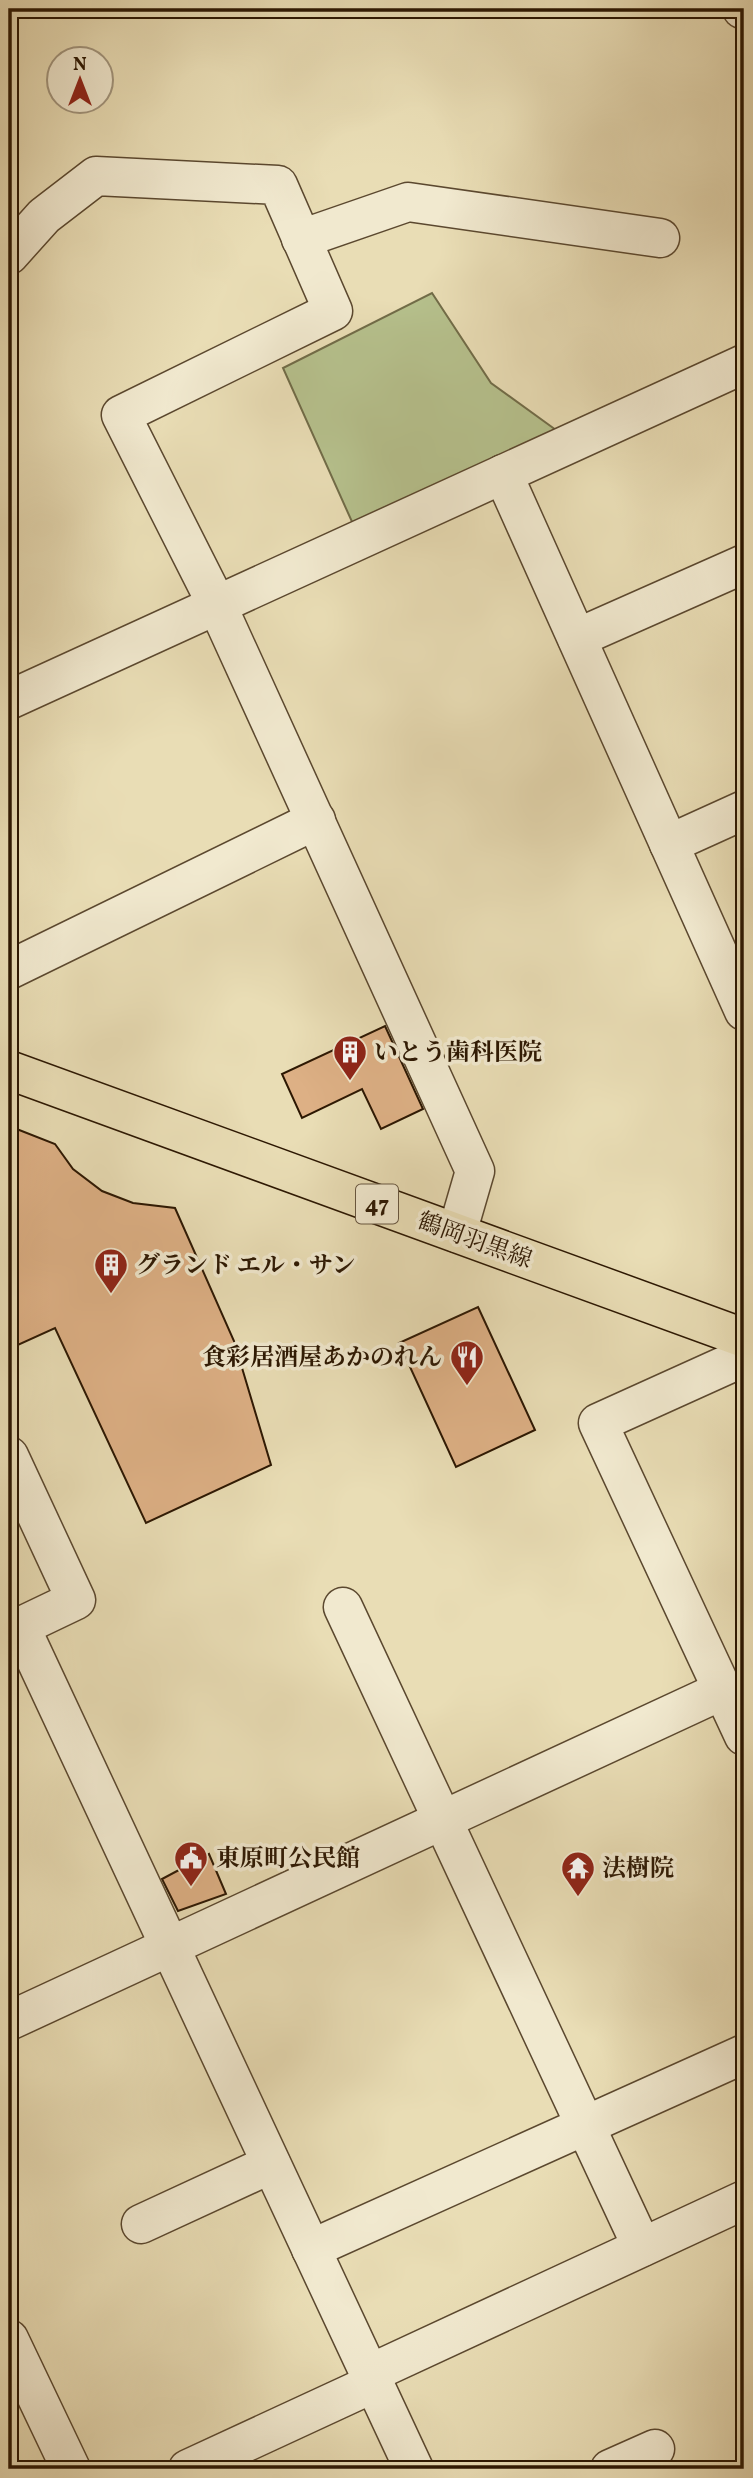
<svg xmlns="http://www.w3.org/2000/svg" width="753" height="2478" viewBox="0 0 753 2478" font-family="Vollkorn,'Noto Serif JP',serif">
  <rect width="100%" height="100%" fill="#e9ddb5"/>
  <filter id="stains"><feTurbulence type="fractalNoise" baseFrequency=".00286" numOctaves="4"/><feColorMatrix values="0 0 0 0 .2 0 0 0 0 .09 0 0 0 0 .02 0 0 0 .5 -.17"/></filter>
  <radialGradient id="worn" r=".72"><stop offset=".6" stop-color="#630" stop-opacity="0"/><stop offset="1" stop-color="#630" stop-opacity=".3"/></radialGradient>
  <!-- green -->
  <polygon fill="#b6c18d" stroke="#716c48" stroke-width="2" points="432,293 491,383 556,430 353,524 283,368"/>
  <!-- building -->
  <g fill="#ddb085" stroke="#2c1702" stroke-width="2">
    <polygon points="385,1026 423,1109 381,1129 362,1089 302,1118 282,1074"/>
    <polygon points="9,1126 55,1144 73,1169 102,1191 133,1203 175,1208 234,1341 271,1465 146,1523 55,1328 9,1349"/>
    <polygon points="478,1307 535,1430 456,1467 399,1343"/>
    <polygon points="209,1854 226,1894 178,1911 162,1879"/>
  </g>
  <g fill="none" stroke-linecap="round" stroke-linejoin="round">
    <!-- minor casing -->
    <g stroke="#5b482f" stroke-width="41">
      <g id="minor">
        <polyline points="742,9 744,9"/>
        <polyline points="301,239 408,202 660,238"/>
        <polyline points="9,255 44,216 96,176 278,185 333,311 121,415 217,605 475,1171 457,1233"/>
        <polyline points="503,474 744,1011"/>
        <polyline points="577,638 744,564"/>
        <polyline points="9,700 744,364"/>
        <polyline points="669,844 744,810"/>
        <polyline points="9,970 316,820"/>
        <polyline points="744,1357 598,1423 744,1736"/>
        <polyline points="9,1456 76,1600 9,1632"/>
        <polyline points="343,1607 642,2247"/>
        <polyline points="20,1626 414,2469"/>
        <polyline points="9,2021 723,1690"/>
        <polyline points="141,2224 271,2164"/>
        <polyline points="311,2249 744,2054"/>
        <polyline points="9,2339 71,2469"/>
        <polyline points="369,2374 744,2200"/>
        <polyline points="188,2469 374,2383"/>
        <polyline points="610,2469 655,2449"/>
      </g>
    </g>
    <!-- major casing -->
    <g stroke="#2c1702" stroke-width="41">
      <polyline id="major" points="9,1070 744,1338"/>
    </g>
    <!-- minor -->
    <use href="#minor" stroke="#f1e9cf" stroke-width="38"/>
    <!-- major -->
    <use href="#major" stroke="#e9ddb5" stroke-width="38"/>
  </g>
  <!-- icons -->
  <defs>
    <g id="building-pin" transform="scale(1.75)"><path d="M0 17L-7.5 6A9.5 9.5 0 1 1 7.5 6Z" fill="#8f2418" stroke="#f1e9cf"/><path d="M-4-6H4V6H1V3H-1V6H-4ZM-2.5-4.3h1.7v1.8h-1.7ZM.8-4.3h1.7v1.8H.8ZM-2.5-1h1.7V.8h-1.7ZM.8-1h1.7V.8H.8Z" fill="#fff"/></g>
    <g id="restaurant-pin" transform="scale(1.75)"><path d="M0 17L-7.5 6A9.5 9.5 0 1 1 7.5 6Z" fill="#8f2418" stroke="#f1e9cf"/><path d="M-5-6h1v4h1v-4h1v4h1v-4h1v5L-1.5 .5V6h-2V.5L-5-1ZM5-6V6H3V1.5H1.5Q1.5-4 5-6Z" fill="#fff"/></g>
    <g id="civic-pin" transform="scale(1.75)"><path d="M0 17L-7.5 6A9.5 9.5 0 1 1 7.5 6Z" fill="#8f2418" stroke="#f1e9cf"/><path d="M-.6-6.5H3V-4.5H.6V-3L4-1V1h2V6H-6V1h2V-1L-.6-3ZM-1.2 2.5V6h2.4V2.5Z" fill="#fff"/></g>
    <g id="temple-pin" transform="scale(1.75)"><path d="M0 17L-7.5 6A9.5 9.5 0 1 1 7.5 6Z" fill="#8f2418" stroke="#f1e9cf"/><path d="M0-6L5-2H3V0L6.5 2.5H4V6H1.5V3h-3V6H-4V2.5H-6.5L-3 0V-2H-5Z" fill="#fff"/></g>
  </defs>
  <g fill-rule="evenodd">
    <use href="#building-pin" x="350" y="1052"/>
    <use href="#building-pin" x="111" y="1265"/>
    <use href="#restaurant-pin" x="467" y="1357"/>
    <use href="#civic-pin" x="191" y="1858"/>
    <use href="#temple-pin" x="578" y="1868"/>
  </g>
  <g text-anchor="middle" stroke-width="7" stroke-linejoin="round" paint-order="stroke">
    <!-- shield labels -->
    <rect fill="#f1e9cf" stroke="#675640" stroke-width="2" x="356" y="1184.5" width="42" height="39" rx="5"/>
    <g font-size="23" font-weight="bold" fill="#2c1702">
      <text x="377" y="1212">47</text>
    </g>
    <!-- poi labels -->
    <g font-size="24" font-weight="bold" fill="#2c1702" stroke="#f1e9cf" text-anchor="start">
      <text x="374" y="1060">いとう歯科医院</text>
      <text x="136" y="1273">グランド エル・サン</text>
      <text x="442" y="1365" text-anchor="end">食彩居酒屋あかのれん</text>
      <text x="216" y="1866">東原町公民館</text>
      <text x="602" y="1876">法樹院</text>
    </g>
    <!-- street labels -->
    <g font-size="24" fill="#2c1702" stroke="#f1e9cf">
      <text transform="translate(475 1240) rotate(20)" y="8">鶴岡羽黒線</text>
    </g>
  </g>
  <!-- margin -->
  <rect width="753" height="2478" fill="none" stroke="#e9ddb5" stroke-width="35"/>
  <rect x="10" y="10" width="732" height="2457" fill="none" stroke="#2c1702" stroke-width="3.5"/>
  <rect x="18" y="18" width="718" height="2443" fill="none" stroke="#2c1702" stroke-width="2"/>
  <!-- north arrow -->
  <g transform="translate(80 80)"><circle r="33" fill="#f1e9cf" stroke="#a2957d" stroke-width="2"/>
  <path d="M0-5L12 26L0 18L-12 26Z" fill="#8f2418"/>
  <text y="-10" font-size="19" font-weight="bold" text-anchor="middle" fill="#2c1702">N</text>
  </g>
  <rect width="100%" height="100%" filter="url(#stains)"/>
  <rect width="100%" height="100%" fill="url(#worn)"/>
</svg>
